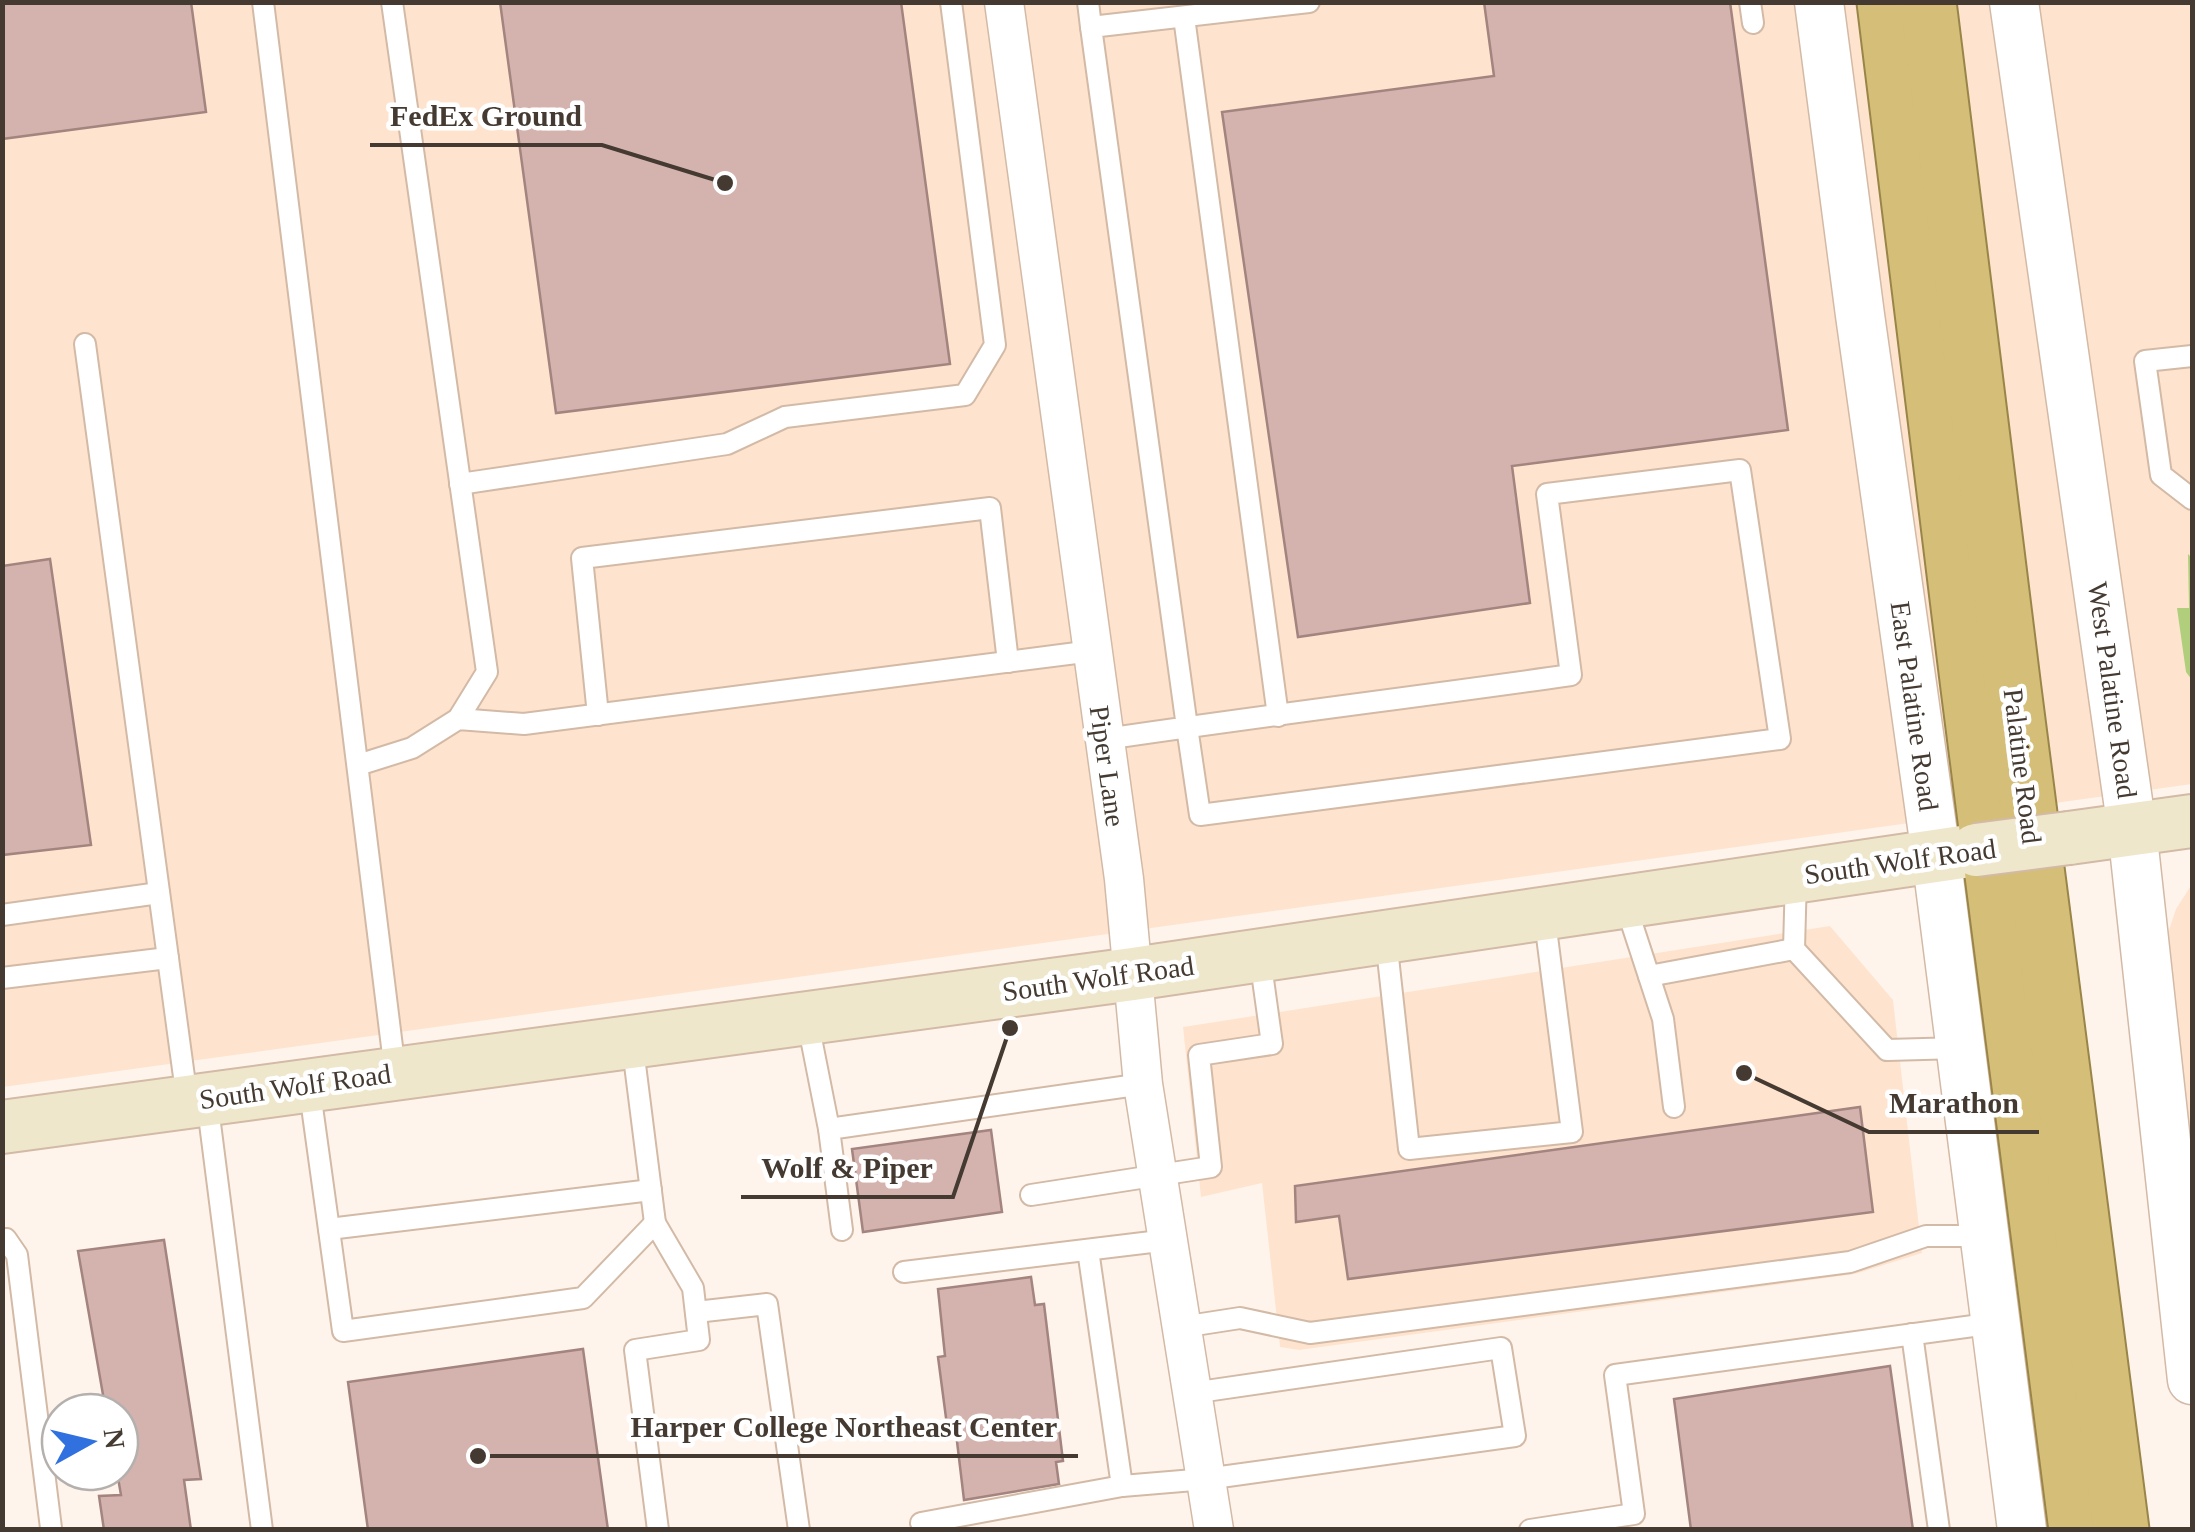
<svg xmlns="http://www.w3.org/2000/svg" width="2195" height="1532" viewBox="0 0 2195 1532" font-family="'Times New Roman',serif">
  <rect width="100%" height="100%" fill="#fff4ec"/>
  <!-- built -->
  <g fill="#fee4cf">
    <polygon points="2,3 2192,3 2192,784 3,1087"/>
    <polygon points="2192,884 2192,1217 2165,942 2176,909"/>
    <polygon points="1830,926 1893,1000 1922,1253 1855,1274 1299,1350 1280,1347 1262,1183 1201,1197 1183,1027"/>
  </g>
  <!-- water -->
  <polygon fill="#b1ce7c" points="2188,554 2192,558 2192,680 2186,672 2177,608 2189,608"/>
  <!-- building -->
  <g fill="#d4b3ae" stroke="#a4847f" stroke-width="2.5">
    <polygon points="2,2 191,2 206,112 2,139"/>
    <polygon points="500,2 901,2 950,364 556,413"/>
    <polygon points="1484,2 1730,2 1788,430 1512,466 1530,603 1298,637 1222,112 1494,76"/>
    <polygon points="50,559 91,845 2,855 2,566"/>
    <polygon points="1860,1107 1873,1212 1348,1279 1339,1216 1296,1222 1295,1186"/>
    <polygon points="991,1130 1002,1212 863,1232 852,1149"/>
    <polygon points="164,1240 201,1479 184,1480 191,1530 104,1530 99,1496 121,1495 117,1472 120,1472 120,1412 106,1412 78,1251"/>
    <polygon points="1031,1277 1035,1305 1044,1304 1063,1461 1056,1462 1059,1484 964,1500 956,1433 948,1433 938,1357 945,1356 938,1289"/>
    <polygon points="583,1349 608,1530 368,1530 348,1382"/>
    <polygon points="1890,1366 1913,1530 1691,1530 1674,1399"/>
  </g>
  <g fill="none" stroke-linecap="round" stroke-linejoin="round">
    <!-- service casing -->
    <g stroke="#d3baa6" stroke-width="24">
      <g id="service">
        <polyline points="263,2 395,1071"/>
        <polyline points="392,2 487,672 458,719"/>
        <polyline points="1088,2 1091,27"/>
        <polyline points="1750,2 1753,23"/>
        <polyline points="1184,17 1278,716"/>
        <polyline points="85,344 187,1099"/>
        <polyline points="2192,356 2145,361 2161,475 2192,499"/>
        <polyline points="460,484 727,444 785,417 965,395 995,345 951,2"/>
        <polyline points="598,715 582,558 990,508 1008,662"/>
        <path d="M1105,739C1260,716 1416,697 1571,675L1547,494L1740,470L1780,739L1200,815L1187,727L1091,27L1309,2"/>
        <polyline points="358,765 412,748 458,719 524,724 1092,651"/>
        <polyline points="1625,903 1663,1019 1674,1107"/>
        <polyline points="2,915 159,893"/>
        <polyline points="1386,939 1409,1149 1572,1132 1544,913"/>
        <polyline points="1794,949 1796,876"/>
        <polyline points="1649,976 1794,949 1887,1050 1960,1048"/>
        <polyline points="2,978 168,958"/>
        <polyline points="807,1018 829,1129"/>
        <polyline points="632,1041 655,1223"/>
        <polyline points="309,1085 343,1331 583,1298 655,1223 693,1288 699,1340 635,1350 658,1530"/>
        <polyline points="207,1100 262,1530"/>
        <polyline points="1031,1195 1211,1167 1199,1055 1272,1044 1260,958"/>
        <polyline points="329,1229 651,1190"/>
        <polyline points="842,1230 829,1129 1143,1084"/>
        <polyline points="2,1240 6,1239 17,1255 51,1528"/>
        <polyline points="1088,1250 1122,1486 1206,1479 1515,1436 1501,1348 1192,1393"/>
        <polyline points="904,1272 1168,1240"/>
        <polyline points="696,1312 767,1304 799,1530"/>
        <polyline points="1182,1327 1240,1318 1310,1333 1850,1262 1926,1236 1984,1236"/>
        <polyline points="1912,1334 1939,1530"/>
        <polyline points="921,1523 1122,1486"/>
        <polyline points="1530,1530 1634,1514 1615,1375 1995,1323"/>
      </g>
    </g>
    <!-- minor casing -->
    <g stroke="#d3baa6" stroke-width="41">
      <polyline id="minor" points="1004,2 1124,879 1143,1084 1214,1530"/>
    </g>
    <!-- tertiary casing -->
    <g stroke="#d3baa6" stroke-width="51">
      <g id="tertiary">
        <polyline points="1819,2 1860,315 1936,855 2022,1530"/>
        <polyline points="2014,2 2132,829 2192,1380"/>
      </g>
    </g>
    <!-- secondary casing -->
    <g stroke="#d3baa6" stroke-width="56">
      <g id="secondary">
        <polyline points="2069,838 2192,821"/>
        <polyline points="2,1127 1133,974 1976,850"/>
      </g>
    </g>
    <!-- trunk casing -->
    <g stroke="#9a8549" stroke-width="59">
      <g id="trunk">
        <polyline points="1885,2 1969,688 2077,1530"/>
        <polyline points="1928,2 2013,689 2121,1530"/>
      </g>
    </g>
    <!-- service -->
    <use href="#service" stroke="#fff" stroke-width="20"/>
    <!-- minor -->
    <use href="#minor" stroke="#fff" stroke-width="38"/>
    <!-- tertiary -->
    <use href="#tertiary" stroke="#fff" stroke-width="48"/>
    <!-- secondary -->
    <use href="#secondary" stroke="#efe7cc" stroke-width="52"/>
    <!-- trunk -->
    <use href="#trunk" stroke="#d4be78" stroke-width="55"/>
    <!-- secondary-bridge casing -->
    <g stroke="#d3baa6" stroke-width="56" stroke-linecap="butt">
      <polyline id="secondary-bridge" points="1976,850 2069,838"/>
    </g>
    <!-- secondary-bridge -->
    <use href="#secondary-bridge" stroke="#efe7cc" stroke-width="52"/>
  </g>
  <g text-anchor="middle" stroke-width="9" stroke-linejoin="round" paint-order="stroke">
    <!-- street labels -->
    <g font-size="28" fill="#443a31" stroke="#fff">
      <text transform="translate(2113 690) rotate(82)" y="10">West Palatine Road</text>
      <text transform="translate(1915 706) rotate(82)" y="10">East Palatine Road</text>
      <text transform="translate(1108 766) rotate(82)" y="10">Piper Lane</text>
      <text transform="translate(2023 766) rotate(83)" y="10">Palatine Road</text>
      <text transform="translate(1900 861) rotate(-8)" y="10">South Wolf Road</text>
      <text transform="translate(1098 978) rotate(-8)" y="10">South Wolf Road</text>
      <text transform="translate(295 1086) rotate(-8)" y="10">South Wolf Road</text>
    </g>
  </g>
  <!-- callouts -->
  <path fill="none" stroke="#443a31" stroke-width="4" d="M725 183L602 145H370M1744 1073L1869 1132H2039M1010 1028L953 1197H741M478 1456L610 1456H1078"/>
  <g fill="#443a31" stroke="#fff" stroke-width="4">
    <circle cx="725" cy="183" r="10"/>
    <circle cx="1744" cy="1073" r="10"/>
    <circle cx="1010" cy="1028" r="10"/>
    <circle cx="478" cy="1456" r="10"/>
  </g>
  <g font-size="30" text-anchor="middle" font-weight="bold" fill="#443a31" stroke="#fff" stroke-width="9" stroke-linejoin="round" paint-order="stroke">
    <text x="486" y="126">FedEx Ground</text>
    <text x="1954" y="1113">Marathon</text>
    <text x="847" y="1178">Wolf &amp; Piper</text>
    <text x="844" y="1437">Harper College Northeast Center</text>
  </g>
  <!-- border -->
  <rect width="2195" height="1532" fill="none" stroke="#443a31" stroke-width="10"/>
  <!-- north arrow -->
  <g transform="translate(90 1442) rotate(82)"><circle r="48" fill="#ffffff" stroke="#b4b0ad" stroke-width="2.5"/>
  <path d="M0-8L18 38L0 25L-18 38Z" fill="#3071df"/>
  <text y="-15" font-size="28" font-weight="bold" text-anchor="middle" fill="#443a31">N</text>
  </g>
</svg>
